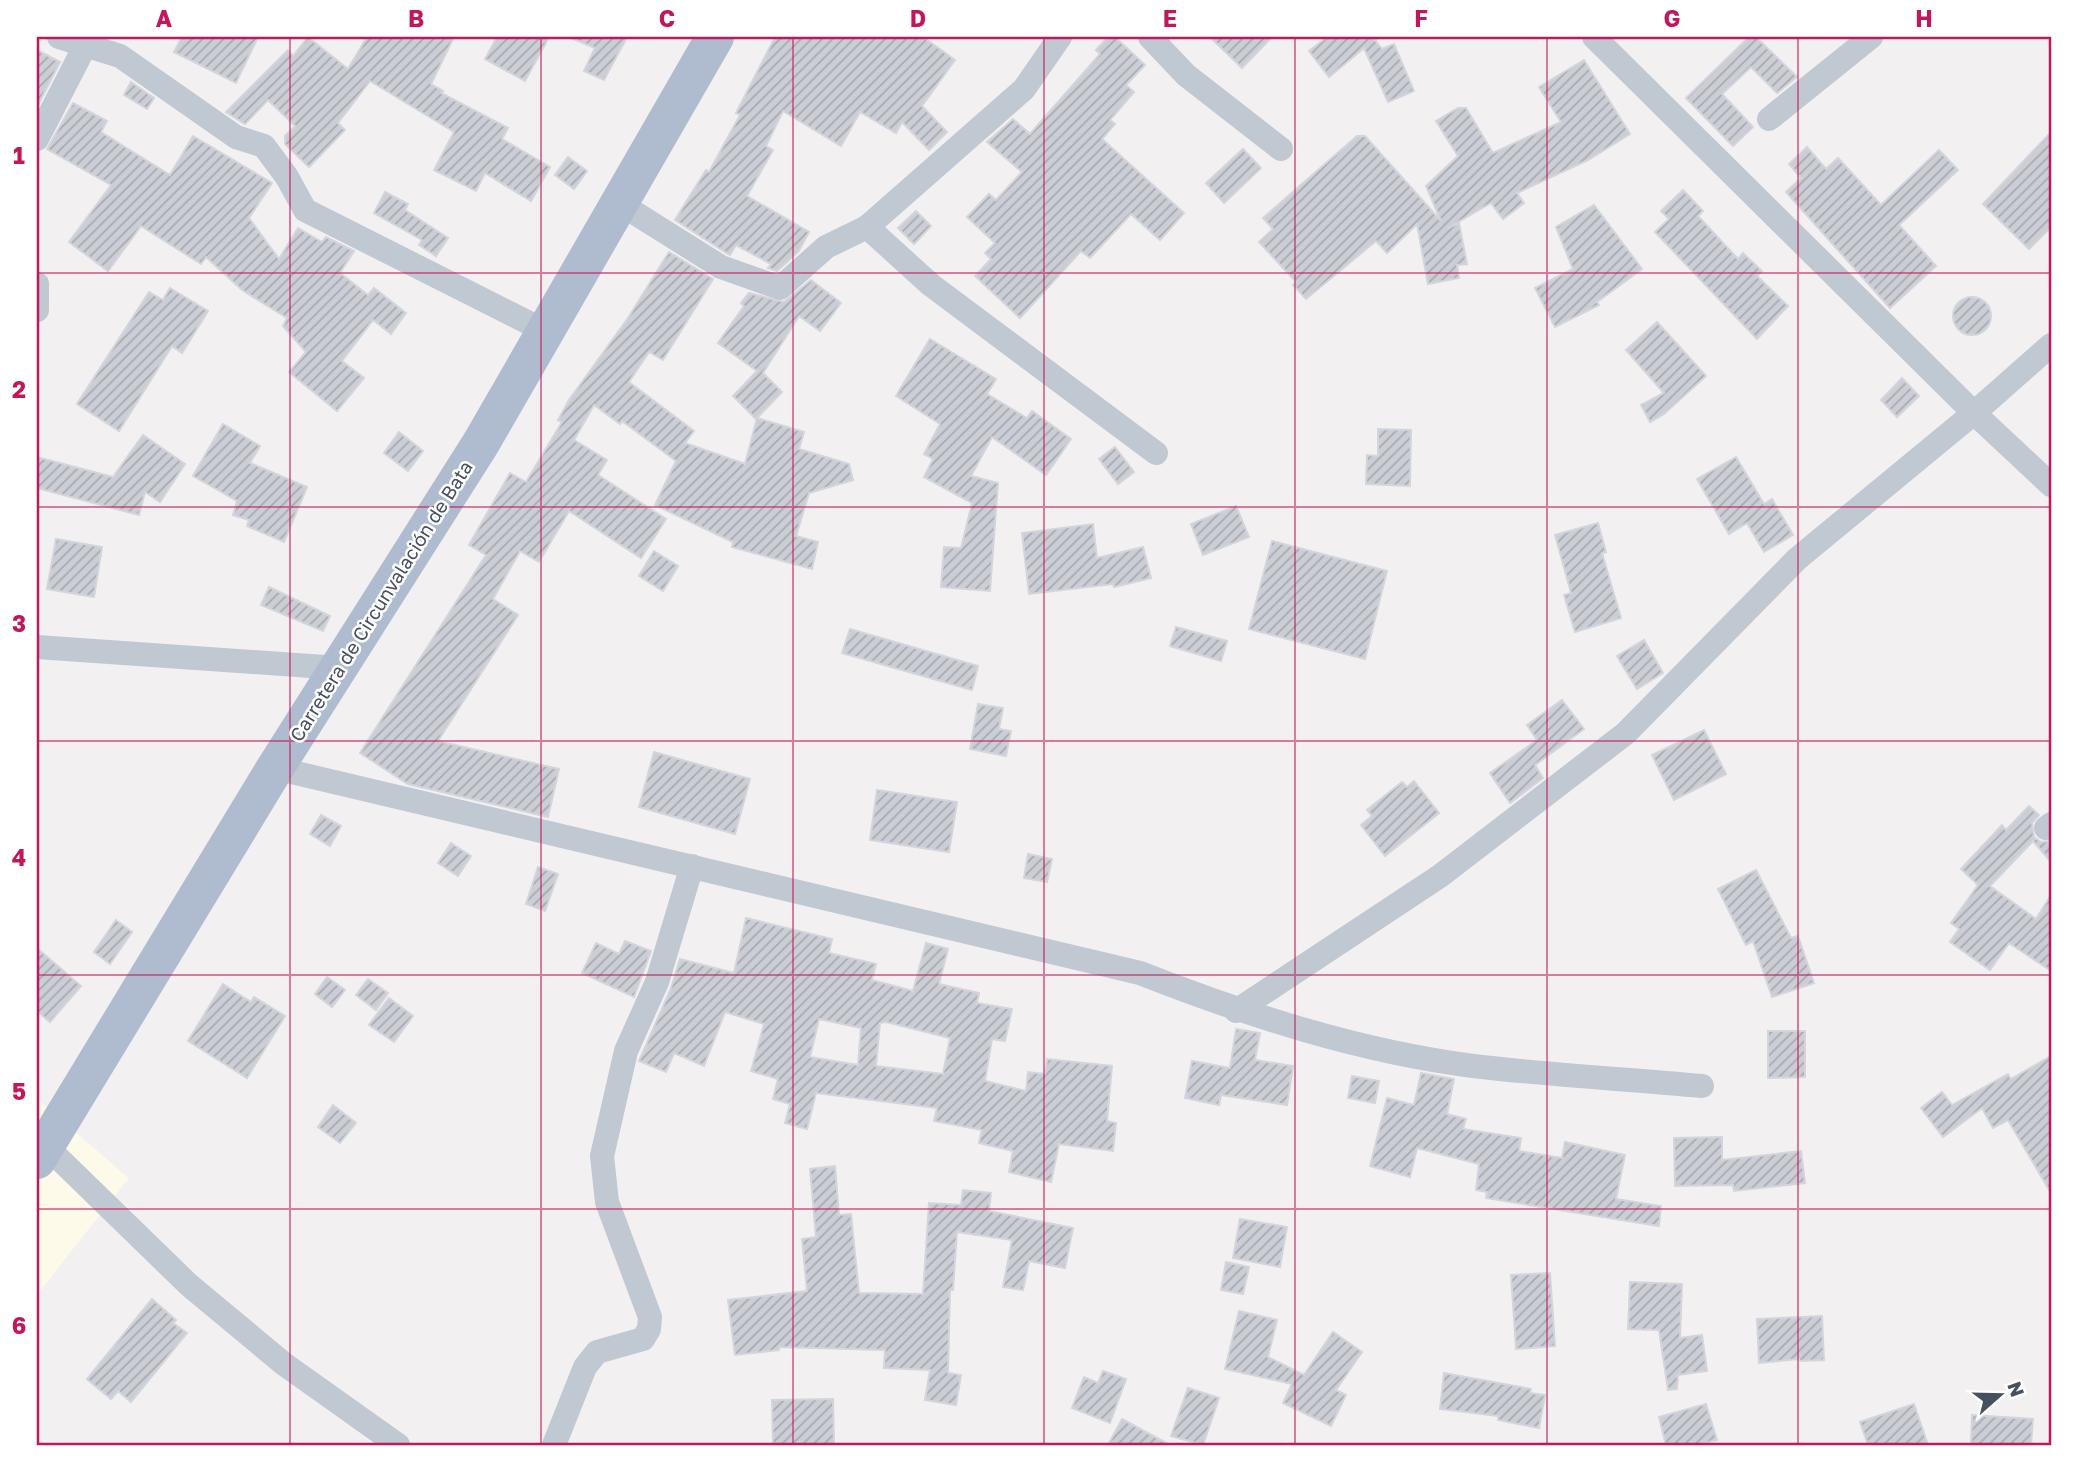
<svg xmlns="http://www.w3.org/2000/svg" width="2088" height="1482" viewBox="0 0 2088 1482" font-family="'Golos Text',sans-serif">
  <defs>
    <pattern id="building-hatch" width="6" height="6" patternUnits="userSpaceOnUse" patternTransform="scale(1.75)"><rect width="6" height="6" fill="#ccced5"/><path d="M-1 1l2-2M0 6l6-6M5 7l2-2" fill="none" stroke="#a7aab0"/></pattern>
  </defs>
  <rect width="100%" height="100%" fill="#f2f0f0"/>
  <!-- commercial -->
  <polygon fill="#fdfaea" points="37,1099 129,1178 37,1295"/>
  <!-- building -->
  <g fill="url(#building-hatch)" stroke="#d4d5dc" stroke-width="2" fill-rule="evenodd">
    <polygon points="182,37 258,37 236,83 174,52"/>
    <polygon points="308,37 348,69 367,37 454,37 431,84 443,91 441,93 508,128 502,139 550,167 531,201 485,173 476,191 434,170 454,132 370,81 338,123 345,130 309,167 285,144 285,136 295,126 268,100 245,124 226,112 288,50 293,56"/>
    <polygon points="497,37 549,37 525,81 485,59"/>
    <polygon points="569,37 627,37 604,80 584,71 595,48"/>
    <polygon points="775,37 923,37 955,60 922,106 947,132 929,150 902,122 896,133 860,112 841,146 783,111 766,146 773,150 747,196 809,232 799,251 777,271 768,268 771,264 736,245 730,255 728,254 675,220 706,170 709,172 740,115 736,113"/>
    <polygon points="1108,37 1115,37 1145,65 1126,85 1134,92 1110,120 1115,124 1102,139 1184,213 1160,240 1131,214 1090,258 1081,251 1020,318 975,276 991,259 985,253 995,243 967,217 989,194 996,200 1022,172 987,142 1013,119 1030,134 1100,54 1096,50"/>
    <polygon points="1210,37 1272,37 1242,68"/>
    <polygon points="1327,37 1379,37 1375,40 1382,49 1394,44 1414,91 1388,102 1364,48 1329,77 1309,51"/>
    <polygon points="1749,37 1756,37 1797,77 1777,93 1751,67 1722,94 1753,127 1733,146 1686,98"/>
    <polygon points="37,50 60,62 37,107"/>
    <polygon points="1584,60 1630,134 1588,160 1517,193 1524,203 1503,219 1491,203 1448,228 1459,223 1467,264 1457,265 1459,278 1428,284 1417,224 1387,253 1376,241 1306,299 1293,285 1296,282 1259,242 1273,229 1263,218 1357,136 1365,136 1441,221 1426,186 1458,156 1436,121 1458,108 1466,108 1493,153 1561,122 1539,87"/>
    <polygon points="131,82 154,98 147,109 124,95"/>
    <polygon points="73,103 107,121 101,132 170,175 193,136 272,183 249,218 279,259 298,228 322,242 326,237 354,251 340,273 368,295 374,288 406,313 391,334 373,320 342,361 364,378 337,411 289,372 306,352 283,326 287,318 242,290 206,257 201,264 141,226 108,271 69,242 111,185 47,149"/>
    <polygon points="2051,132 2051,227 2029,249 1983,204"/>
    <polygon points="1807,147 1826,169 1838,158 1881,205 1939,150 1958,170 1899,225 1936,266 1890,308 1786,192 1801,178 1789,164"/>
    <polygon points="1243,149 1261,168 1224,203 1206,183"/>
    <polygon points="568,157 587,171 574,189 555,175"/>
    <polygon points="1683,190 1703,211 1698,216 1738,259 1743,253 1762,271 1757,276 1788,306 1757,339 1655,232 1669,219 1661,211"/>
    <polygon points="385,192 408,204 405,210 448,238 436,256 419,245 422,240 374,213"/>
    <polygon points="1594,205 1642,269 1597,302 1599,305 1555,327 1535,288 1573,269 1556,227"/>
    <polygon points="916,211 931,226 914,244 898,228"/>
    <polygon points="669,252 713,279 663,360 649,352 629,382 694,431 685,443 745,464 757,418 804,432 799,449 849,464 853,480 809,493 796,536 818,542 812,569 732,547 733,542 655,505 676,461 622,421 620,424 594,405 574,440 607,460 598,475 666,519 641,558 569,511 539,562 520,551 493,599 518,615 438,741 559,769 548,817 408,784 360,753 486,555 469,545 510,473 526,482 562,422 558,420 569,400 628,318"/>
    <polygon points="811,280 841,303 820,331 799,316 763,373 782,392 756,419 733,396 757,371 718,343 744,306 741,303 749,293 784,302"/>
    <polygon points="170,288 208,311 182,353 172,346 119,431 77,404 149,292 163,300"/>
    <circle cx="1972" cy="316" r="19"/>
    <polygon points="1657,322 1706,376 1664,414 1650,422 1641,405 1664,393 1626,350"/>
    <polygon points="930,339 996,379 987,394 1027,418 1032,411 1071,439 1046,475 992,437 971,476 998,483 990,591 941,587 944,547 961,548 972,503 924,477 933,459 924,454 940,424 896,396"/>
    <polygon points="1902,378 1919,396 1897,417 1881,400"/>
    <polygon points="223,424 260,446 250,463 307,487 284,542 247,526 249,520 233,515 237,501 193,476"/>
    <polygon points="1378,429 1411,430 1410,486 1366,484 1367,455 1378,456"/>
    <polygon points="399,432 423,451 408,471 384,453"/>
    <polygon points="143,435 185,464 160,502 145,492 139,515 37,488 37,457 113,477"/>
    <polygon points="1115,447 1134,472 1118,484 1099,459"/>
    <polygon points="1736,457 1764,504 1772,499 1793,535 1764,552 1747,523 1729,534 1697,479"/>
    <polygon points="1236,506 1249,537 1203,555 1191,524"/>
    <polygon points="1598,523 1606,552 1602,553 1621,618 1575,632 1564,595 1571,593 1555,535"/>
    <polygon points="1093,524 1097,558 1143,547 1151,578 1114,587 1113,584 1029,594 1022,533"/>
    <polygon points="56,539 102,547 94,597 47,589"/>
    <polygon points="1272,541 1387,571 1365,659 1249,629"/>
    <polygon points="654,551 678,566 663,591 639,576"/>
    <polygon points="269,587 330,616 323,631 261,605"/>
    <polygon points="1176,627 1227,641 1221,661 1170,646"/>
    <polygon points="850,629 978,666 972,690 842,653"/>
    <polygon points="1644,640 1663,673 1637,689 1617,656"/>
    <polygon points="1562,700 1584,729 1535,765 1543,778 1510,803 1490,773 1537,740 1527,725"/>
    <polygon points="978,704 1003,708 999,729 1011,731 1006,756 970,749"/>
    <polygon points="1704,730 1726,774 1674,800 1652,755"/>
    <polygon points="654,752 750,779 735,834 639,807"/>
    <polygon points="1414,781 1439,813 1385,856 1361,825 1372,816 1367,810 1402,782 1407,787"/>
    <polygon points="877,790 957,802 949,852 870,840"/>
    <polygon points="2029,806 2039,815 2032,823 2034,837 2041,842 2051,841 2051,862 2033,841 1990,886 2036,919 2051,895 2051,971 2009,943 1990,970 1950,942 1959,929 1951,923 1978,885 1961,869 2002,825 2006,830"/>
    <polygon points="321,815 341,826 330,846 310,834"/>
    <polygon points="451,843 471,856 458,876 438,863"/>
    <polygon points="1028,854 1052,859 1047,882 1024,878"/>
    <polygon points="538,867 558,874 545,911 526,904"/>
    <polygon points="1756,870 1791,938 1798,936 1814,983 1772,997 1753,941 1746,945 1718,889"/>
    <path d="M746,918L832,939L829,953L876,964L872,980L913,991L926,943L948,949L939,984L979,993L977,1003L1012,1009L1005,1041L992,1039L985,1081L1026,1091L1028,1072L1045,1074L1047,1059L1112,1066L1107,1121L1116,1123L1113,1151L1059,1144L1051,1182L1009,1172L1013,1151L979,1143L982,1130L934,1121L937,1108L816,1093L807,1129L785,1123L790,1104L773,1099L778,1079L751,1071L764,1024L725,1012L704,1066L674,1053L666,1072L639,1061L671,988L680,959L734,973ZM819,1019L861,1028L858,1065L810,1057ZM886,1022L950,1038L943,1074L876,1066L880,1023Z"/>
    <polygon points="116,920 132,932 110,964 94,952"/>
    <polygon points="625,941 651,951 634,997 582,973 596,943 619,954"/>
    <polygon points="37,948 81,986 50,1022 37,1011"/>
    <polygon points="327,977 345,990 332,1007 315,994"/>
    <polygon points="368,979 388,993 376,1010 356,995"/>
    <polygon points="223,984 251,1002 254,997 285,1016 247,1078 188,1041"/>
    <polygon points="389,998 413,1016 394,1042 369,1025"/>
    <polygon points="1236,1029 1260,1033 1255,1060 1293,1066 1287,1105 1221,1095 1219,1105 1185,1098 1192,1061 1230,1068"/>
    <polygon points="1768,1031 1805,1031 1805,1077 1768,1078"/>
    <polygon points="2051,1056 2051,1193 2008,1120 1993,1128 1982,1108 1943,1137 1921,1108 1942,1092 1952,1105 2008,1074 2011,1079"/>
    <polygon points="1421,1073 1454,1079 1447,1114 1466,1119 1463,1129 1521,1138 1519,1151 1562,1158 1565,1142 1625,1155 1616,1199 1661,1206 1659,1226 1486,1198 1487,1192 1476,1190 1479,1164 1417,1148 1410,1177 1370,1166 1387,1098 1414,1105"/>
    <polygon points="1352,1076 1379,1081 1375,1103 1348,1098"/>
    <polygon points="333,1105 356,1123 340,1143 318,1127"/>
    <polygon points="1722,1137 1722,1160 1801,1151 1805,1183 1734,1191 1733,1185 1675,1186 1674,1138"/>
    <polygon points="835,1166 839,1215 851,1214 859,1293 923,1294 929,1203 961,1205 963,1190 991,1193 989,1211 1073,1228 1065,1268 1029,1261 1023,1290 1003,1287 1012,1240 957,1232 953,1290 950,1290 948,1373 961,1375 956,1405 925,1400 930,1370 884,1368 885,1350 779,1347 779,1350 735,1355 728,1300 807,1291 802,1239 816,1237 810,1169"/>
    <polygon points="1240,1219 1287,1227 1280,1267 1233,1258"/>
    <polygon points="1226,1262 1249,1267 1243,1294 1221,1290"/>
    <polygon points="1550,1273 1555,1346 1516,1349 1511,1275"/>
    <polygon points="1630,1282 1682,1284 1680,1338 1702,1335 1707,1371 1678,1375 1677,1389 1668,1390 1659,1330 1628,1329"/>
    <polygon points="152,1299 176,1320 173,1323 187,1333 131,1402 118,1391 111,1399 87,1379"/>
    <polygon points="1239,1311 1277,1320 1268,1357 1304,1375 1333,1332 1362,1352 1336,1390 1346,1395 1331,1426 1283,1403 1292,1384 1225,1369"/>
    <polygon points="1822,1316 1824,1360 1800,1361 1799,1359 1759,1363 1757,1319"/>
    <polygon points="1103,1371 1126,1379 1110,1423 1072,1408 1084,1377 1098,1383"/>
    <polygon points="1444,1373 1531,1389 1530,1393 1545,1395 1539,1428 1498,1420 1498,1416 1440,1409"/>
    <polygon points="1188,1388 1219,1398 1203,1445 1171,1436"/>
    <polygon points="833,1399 834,1445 773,1445 772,1400"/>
    <polygon points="1706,1404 1717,1440 1697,1445 1666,1445 1659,1417"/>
    <polygon points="1914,1404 1928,1445 1868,1445 1860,1422"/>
    <polygon points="1972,1415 2033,1419 2031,1445 1971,1445"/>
    <polygon points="1122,1419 1170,1445 1108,1445"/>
  </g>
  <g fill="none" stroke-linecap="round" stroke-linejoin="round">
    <!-- street -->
    <g stroke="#c0c8d2" stroke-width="24">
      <polyline points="59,37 120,56 236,137 264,146 287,177 305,210 545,331"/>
      <polyline points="1150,37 1186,75 1281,149"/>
      <polyline points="1594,37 1974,413 2051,485"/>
      <polyline points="1769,119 1871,37"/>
      <polyline points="37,139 85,46"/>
      <polyline points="619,203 721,267 780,288 826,247 867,227 1024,89 1060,37"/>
      <polyline points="867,227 931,285 1156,453"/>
      <polyline points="37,284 37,310"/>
      <polyline points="37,647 339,668"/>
      <path d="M275,768L1140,973C1247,1015 1358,1051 1473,1066C1549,1075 1626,1079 1702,1086"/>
      <polyline points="2046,828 2051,824"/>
      <polyline points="1236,1011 1440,876 1626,733 1797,559 1974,413 2051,345"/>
      <polyline points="46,1146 189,1285 284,1364 398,1445"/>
      <polyline points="554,1445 585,1367 597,1352 643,1339 649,1329 650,1317 607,1202 602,1156 626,1051 657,982 692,866"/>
    </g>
    <!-- primary -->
    <polyline stroke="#afbbcf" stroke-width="38" points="37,1160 275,768 481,443 715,37"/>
  </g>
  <!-- grid -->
  <path fill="none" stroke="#c2185b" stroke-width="2" stroke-opacity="0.55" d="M290,37V1445M541,37V1445M793,37V1445M1044,37V1445M1295,37V1445M1547,37V1445M1798,37V1445M37,273H2051M37,507H2051M37,741H2051M37,975H2051M37,1209H2051"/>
  <g text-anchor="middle" stroke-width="5" stroke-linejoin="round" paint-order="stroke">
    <!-- street labels -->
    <g font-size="19" fill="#47505e" stroke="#fff">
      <text transform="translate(381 601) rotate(-58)" y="7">Carretera de Circunvalación de Bata</text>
    </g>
  </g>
  <!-- border -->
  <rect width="2088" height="1482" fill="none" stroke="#ffffff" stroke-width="77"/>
  <!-- north arrow -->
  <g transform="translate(2000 1395) rotate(70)" stroke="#ffffff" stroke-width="5" paint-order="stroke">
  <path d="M0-5L12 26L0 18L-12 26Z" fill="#47505e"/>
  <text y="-10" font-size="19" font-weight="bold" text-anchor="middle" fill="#47505e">N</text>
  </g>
  <rect x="38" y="38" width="2012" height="1406" fill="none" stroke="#c2185b" stroke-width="2.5"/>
  <g font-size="23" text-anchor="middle" font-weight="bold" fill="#c2185b">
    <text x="164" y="27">A</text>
    <text x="416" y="27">B</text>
    <text x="667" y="27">C</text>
    <text x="918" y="27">D</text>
    <text x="1170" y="27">E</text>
    <text x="1421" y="27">F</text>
    <text x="1672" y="27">G</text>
    <text x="1924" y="27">H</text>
    <text x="19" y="164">1</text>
    <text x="19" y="398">2</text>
    <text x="19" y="632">3</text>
    <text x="19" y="866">4</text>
    <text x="19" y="1100">5</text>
    <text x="19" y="1334">6</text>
  </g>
</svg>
